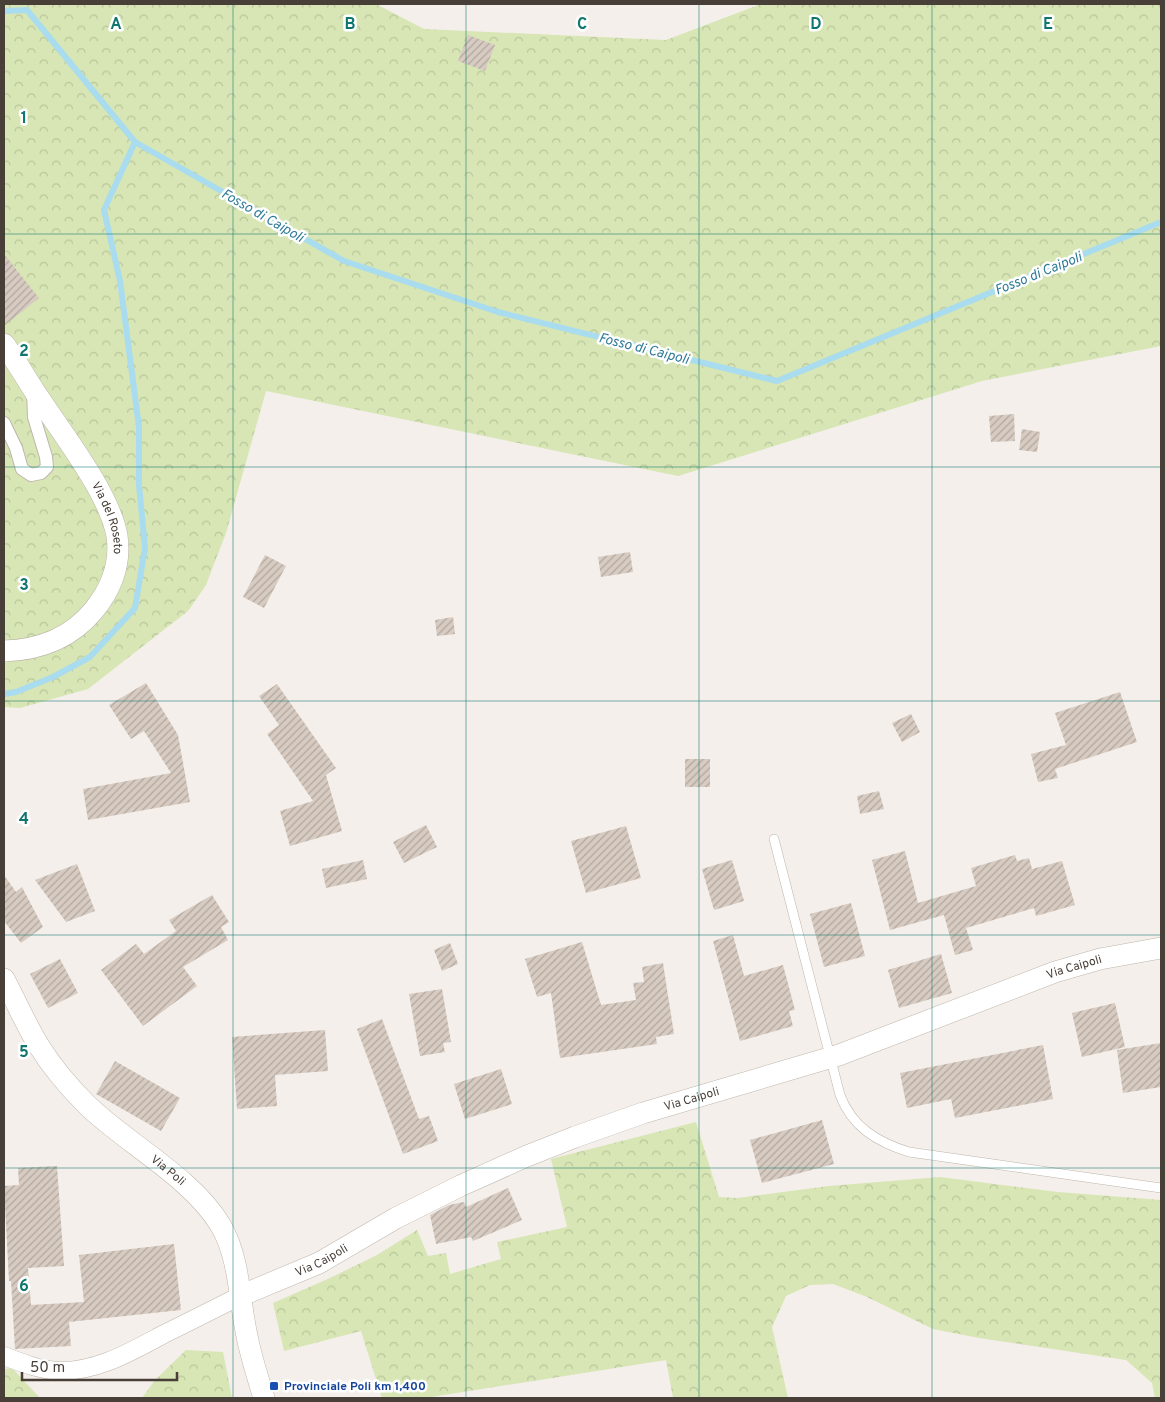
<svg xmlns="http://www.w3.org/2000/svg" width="1165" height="1402" viewBox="0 0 1165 1402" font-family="Overpass,sans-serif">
  <defs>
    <pattern id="forest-crowns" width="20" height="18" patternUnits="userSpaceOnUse" patternTransform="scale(1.25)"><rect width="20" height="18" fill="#d7e6b4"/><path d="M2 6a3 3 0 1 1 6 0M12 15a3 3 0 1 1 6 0" fill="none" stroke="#bac69c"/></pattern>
    <pattern id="building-hatch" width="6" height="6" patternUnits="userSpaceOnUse" patternTransform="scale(1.25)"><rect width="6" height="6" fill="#d8ccc2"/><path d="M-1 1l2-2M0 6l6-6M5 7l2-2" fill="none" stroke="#b1a79f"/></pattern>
  </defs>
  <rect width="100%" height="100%" fill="#f4efea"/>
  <!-- forest -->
  <g fill="url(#forest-crowns)">
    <polygon points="4,4 376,4 424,29 666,40 761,4 1161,4 1161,346 982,381 678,476 266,391 226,533 206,585 188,611 88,689 20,708 4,707"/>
    <polygon points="696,1122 719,1197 737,1198 829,1186 940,1177 1058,1192 1161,1200 1161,1398 1155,1398 1152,1383 1126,1360 979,1338 933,1329 867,1297 833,1284 810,1285 786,1296 772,1327 788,1398 673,1398 666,1360 425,1398 382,1398 361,1331 284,1351 273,1303 330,1278 377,1255 417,1230 428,1256 446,1253 450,1274 501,1259 497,1242 567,1227 551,1159"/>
    <polygon points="186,1350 223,1352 232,1398 142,1398 155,1380"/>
    <polygon points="12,1368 40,1398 4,1398 4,1369"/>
  </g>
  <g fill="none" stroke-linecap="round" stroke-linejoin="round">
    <!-- stream -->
    <g stroke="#a9dcee" stroke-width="6">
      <polyline points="4,11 27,10 135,142"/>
      <polyline points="4,694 16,692 53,677 90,657 135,608 145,548 139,485 139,427 120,281 104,210 135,142 344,261 498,312 777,381 1161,222"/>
    </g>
  </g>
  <!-- building -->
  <g fill="url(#building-hatch)">
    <polygon points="468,35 495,45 485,71 458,61"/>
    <polygon points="4,254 39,298 4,326"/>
    <polygon points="1014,414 1015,441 991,442 989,416"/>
    <polygon points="1022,429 1040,432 1037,452 1019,450"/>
    <polygon points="630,552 633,572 601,577 598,557"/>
    <polygon points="265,555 286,566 264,608 243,597"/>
    <polygon points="453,617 455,634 437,636 435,620"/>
    <polygon points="146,683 178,735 190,802 88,820 83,789 171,773 144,731 131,739 109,705"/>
    <polygon points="277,684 336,768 326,775 342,831 290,846 280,811 313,801 267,734 279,725 259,696"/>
    <polygon points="1120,692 1137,742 1055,769 1058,778 1038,782 1031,754 1066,745 1055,713"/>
    <polygon points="911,714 920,732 902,742 892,723"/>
    <rect x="685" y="759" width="25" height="28"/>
    <polygon points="879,791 884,809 860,814 857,796"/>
    <polygon points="426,825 437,847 404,863 393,842"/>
    <polygon points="626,826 641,878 586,893 571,841"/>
    <polygon points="905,851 918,903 976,886 971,868 1015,855 1017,861 1029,858 1032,869 1062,861 1075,905 1036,916 1034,908 966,928 973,950 955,955 944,915 890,930 872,860"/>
    <polygon points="363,860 367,879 326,888 322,869"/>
    <polygon points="732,860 744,901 714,910 702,869"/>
    <polygon points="77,864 95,911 66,922 35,880"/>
    <polygon points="4,875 16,892 22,887 43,927 21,943 4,921"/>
    <polygon points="212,895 229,922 221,927 228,940 183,967 197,986 143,1026 101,970 136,944 144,954 176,931 169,920"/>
    <polygon points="851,903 865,956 824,967 810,914"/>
    <polygon points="733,935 744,976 783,965 795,1010 789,1011 793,1026 740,1041 713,941"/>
    <polygon points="582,942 601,1005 636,1000 633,983 644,982 642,967 663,963 674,1034 656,1037 657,1044 560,1058 551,993 537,997 525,959"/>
    <polygon points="450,943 458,964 442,971 434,950"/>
    <polygon points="941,954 952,993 899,1008 888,970"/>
    <polygon points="60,959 78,993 48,1008 30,974"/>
    <polygon points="442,989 451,1042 443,1043 445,1052 420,1056 409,994"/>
    <polygon points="1115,1003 1125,1047 1082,1057 1072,1013"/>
    <polygon points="382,1019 419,1119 429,1116 438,1141 403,1154 357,1029"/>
    <polygon points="325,1030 328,1071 275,1075 277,1106 237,1109 232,1037"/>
    <polygon points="1161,1043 1161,1087 1123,1093 1117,1050"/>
    <polygon points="1043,1045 1053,1099 955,1118 951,1099 907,1108 900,1073"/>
    <polygon points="115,1061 180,1098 161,1131 96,1094"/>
    <polygon points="501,1069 512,1104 465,1119 454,1084"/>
    <polygon points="822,1120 834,1164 762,1183 750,1140"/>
    <polygon points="57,1166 64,1266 28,1268 31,1305 84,1302 79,1255 174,1244 181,1310 69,1322 71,1346 15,1349 11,1281 9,1281 4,1186 19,1185 18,1168"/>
    <polygon points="508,1188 522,1220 473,1241 471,1237 436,1244 430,1215 449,1205 464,1202 466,1207"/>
  </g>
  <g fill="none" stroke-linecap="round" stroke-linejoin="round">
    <!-- service casing -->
    <g stroke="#bfb6ac" stroke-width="10">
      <path id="service" d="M774,839L840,1095C852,1127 877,1142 909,1152L1161,1188"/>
    </g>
    <!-- pedestrian casing -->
    <g stroke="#bfb6ac" stroke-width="14">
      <polyline id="pedestrian" points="4,423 16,448 22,469 31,475 41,473 47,467 46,457 34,417 33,391"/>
    </g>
    <!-- minor casing -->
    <g stroke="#bfb6ac" stroke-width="19">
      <path id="minor" d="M4,1356C22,1363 40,1370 59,1371C97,1372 132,1351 164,1334C189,1322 214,1309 240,1296"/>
    </g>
    <!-- tertiary casing -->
    <g stroke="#bfb6ac" stroke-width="22">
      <g id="tertiary">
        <path id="s1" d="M4,344C17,362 28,382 41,401C65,437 110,495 117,536C121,564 111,589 94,610C71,638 39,650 4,651"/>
        <path id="s2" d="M4,979C16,1001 26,1025 39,1046C52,1067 69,1087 87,1105C127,1144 193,1178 221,1226C240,1259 239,1300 247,1336C251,1357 258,1378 264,1398"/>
        <path id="s3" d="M240,1296L319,1263L396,1218L460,1186L527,1156L575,1137L643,1113L839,1055L1055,972L1100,959L1161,948"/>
      </g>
    </g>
    <!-- service -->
    <use href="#service" stroke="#fff" stroke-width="9"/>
    <!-- pedestrian -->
    <use href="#pedestrian" stroke="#fff" stroke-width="12"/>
    <!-- minor -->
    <use href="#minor" stroke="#fff" stroke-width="18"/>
    <!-- tertiary -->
    <use href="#tertiary" stroke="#fff" stroke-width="21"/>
  </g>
  <!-- grid -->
  <path fill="none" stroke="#0f766e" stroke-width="1" stroke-opacity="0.55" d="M233,4V1398M466,4V1398M699,4V1398M932,4V1398M4,234H1161M4,467H1161M4,701H1161M4,935H1161M4,1168H1161"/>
  <!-- markers -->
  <rect fill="#1a4fb4" stroke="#fff" stroke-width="2" x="269" y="1381" width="10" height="10" rx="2.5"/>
  <g text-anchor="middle" stroke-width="5" stroke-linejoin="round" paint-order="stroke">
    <!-- street labels -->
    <g font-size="12" fill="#483f38" stroke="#fff">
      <text dy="4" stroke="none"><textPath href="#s1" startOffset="204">Via del Roseto</textPath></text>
      <text dy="4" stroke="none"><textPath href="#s3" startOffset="899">Via Caipoli</textPath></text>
      <text dy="4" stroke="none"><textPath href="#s3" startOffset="494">Via Caipoli</textPath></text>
      <text dy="4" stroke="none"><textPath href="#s2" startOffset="256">Via Poli</textPath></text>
      <text dy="4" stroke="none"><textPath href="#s3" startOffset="89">Via Caipoli</textPath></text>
    </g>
    <!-- transit labels -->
    <g font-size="12" font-weight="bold" fill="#164399" stroke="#fff" text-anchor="start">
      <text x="284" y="1390">Provinciale Poli km 1,400</text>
    </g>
    <!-- water labels -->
    <g font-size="14" font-style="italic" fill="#307b98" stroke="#fff">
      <text transform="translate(263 215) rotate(30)" y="5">Fosso di Caipoli</text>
      <text transform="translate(1038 273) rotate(-22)" y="5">Fosso di Caipoli</text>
      <text transform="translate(644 348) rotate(14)" y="5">Fosso di Caipoli</text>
    </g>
  </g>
  <g font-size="16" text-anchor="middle" font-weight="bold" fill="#0f766e" stroke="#fff" stroke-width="5" stroke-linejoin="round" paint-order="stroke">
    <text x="116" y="29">A</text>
    <text x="350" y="29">B</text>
    <text x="582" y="29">C</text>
    <text x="816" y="29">D</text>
    <text x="1048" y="29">E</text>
    <text x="24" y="123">1</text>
    <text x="24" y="356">2</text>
    <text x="24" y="590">3</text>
    <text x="24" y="824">4</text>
    <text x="24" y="1057">5</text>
    <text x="24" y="1291">6</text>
  </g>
  <!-- border -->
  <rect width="1165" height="1402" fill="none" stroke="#483f38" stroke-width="10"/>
  <!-- scale -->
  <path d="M22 1372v8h155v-8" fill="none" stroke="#483f38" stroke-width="2.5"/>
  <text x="30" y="1372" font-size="15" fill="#483f38" stroke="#ffffff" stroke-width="4" paint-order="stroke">50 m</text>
</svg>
